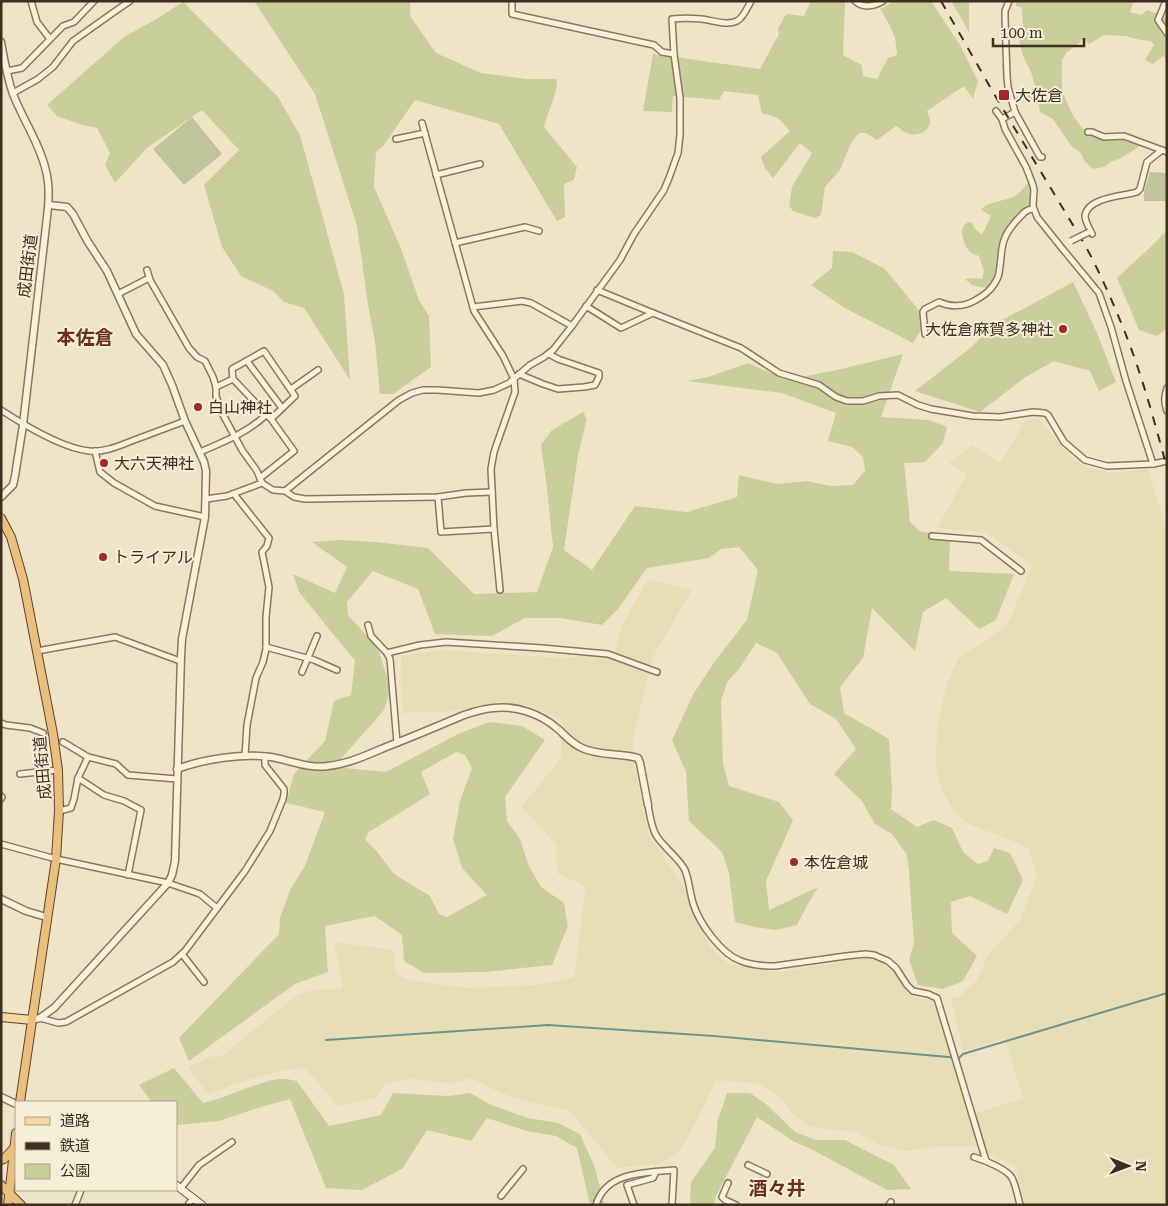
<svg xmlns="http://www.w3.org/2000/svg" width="1168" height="1206" viewBox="0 0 1168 1206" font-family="'Roboto Serif','Noto Sans JP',serif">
  <rect width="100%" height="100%" fill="#f0e4c8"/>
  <!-- farmland -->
  <g fill="#e6deb5">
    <polygon points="1039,419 1073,459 1086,467 1113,473 1148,469 1167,532 1166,1205 1025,1205 1016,1167 988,1154 975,1113 1023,1099 1005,1038 963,1051 951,999 960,996 976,981 982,970 988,954 1020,920 1037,876 1028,849 1013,841 966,823 953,810 944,795 936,770 937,727 946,687 958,658 987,640 1008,624 1032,565 986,532 937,528 967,474 949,463 972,445 1000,463 1026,420"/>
    <polygon points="648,579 692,590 653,657 633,738 634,762 649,836 680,880 710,947 729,964 780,972 870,957 893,969 905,989 917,998 934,1001 978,1146 938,1147 904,1151 880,1145 856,1132 810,1127 793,1114 778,1095 759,1084 716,1080 695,1124 679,1152 659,1164 617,1168 569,1110 532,1103 499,1092 471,1078 450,1084 410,1078 385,1084 375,1098 338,1106 305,1068 284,1070 244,1081 208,1094 188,1068 208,1057 222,1056 294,997 308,991 343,988 334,942 394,950 396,973 405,979 439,985 469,988 538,985 574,977 586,886 557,873 556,844 521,807 561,758 562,720 531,706 500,702 456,711 402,713 401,656 442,650 563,658 615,653 621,627"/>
  </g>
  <!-- green -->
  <g fill="#c9cf9b" fill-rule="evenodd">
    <path d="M254,1H410V16L436,53L481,73L526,79H557C557,96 548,111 544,127L577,167L574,180L564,184L565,217L557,221L499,124L415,100L384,145L376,152L374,187L400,246L419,300L429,316L431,367L393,394H380L375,342L368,305L357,226L315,94Z"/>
    <path d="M811,1H845L843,55L862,65L863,76L877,79L888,58L895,56L897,53L895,37L888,22L880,9L895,1L908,2L931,1L960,45L978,81L973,99L964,86L927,111C928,115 931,119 930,123C928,133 915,137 907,133C903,132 900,128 896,126L877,140L866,133H859L850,145L840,170L825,187L821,215L815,218L793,211L789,206L792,187L812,153L800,143L773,178L765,168L761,157L790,131C780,120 778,115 762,114L758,95L724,91L719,100L673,96L672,112L643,111L653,54L760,69L779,34L778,29L786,14L804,16Z"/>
    <polygon points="951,1 969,1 969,32"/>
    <polygon points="1016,1 1131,1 1133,3 1130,12 1142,15 1147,10 1158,14 1167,19 1167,59 1163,56 1153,64 1145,60 1154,45 1151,41 1140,40 1126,36 1104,35 1089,44 1084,39 1066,53 1062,60 1062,92 1074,117 1083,129 1092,134 1103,139 1116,139 1123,138 1140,146 1121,158 1110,162 1104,167 1093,169 1085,162 1081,153 1072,147 1053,119 1040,112 1038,99 1030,99 1026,92 1036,89 1031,72 1024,58 1020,46 1019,34 1023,26 1022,8 1016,6"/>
    <polygon points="183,2 278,97 300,135 344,294 350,380 304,308 284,302 273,291 241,276 222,247 204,185 239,150 202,110 147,148 115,183 105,165 110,153 97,128 79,124 57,116 47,105 124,37 155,20"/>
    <path d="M1030,181L1032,185V204C1022,212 1007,225 1002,237C994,254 1006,276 986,288L972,285L965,279L973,278L982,279L984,271L979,256C978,256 972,253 971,253C962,245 956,222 972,222L974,228L982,235L991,216L981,210C990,199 1008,203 1019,193C1022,190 1026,184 1030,181Z"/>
    <polygon points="1167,230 1167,328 1157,336 1139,330 1117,278 1157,241"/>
    <polygon points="833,251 852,252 885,269 927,320 913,343 843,307 811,285 832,268"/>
    <polygon points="1073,282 1097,333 1116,382 1099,391 1090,371 1054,361 1024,378 980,412 915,391 969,349 995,324"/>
    <path d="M903,354L881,417L929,420L947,427L943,443L925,462L904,463L910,522L920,531L950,537L949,571L1014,574L996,620L979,629L946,598L923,612L915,651L872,608L863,658L840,687L844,713L889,739L892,790L891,809L917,827L934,820L952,828L963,852L978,864L988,861L994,848L1010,853L1023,880L1007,914L970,896L951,902L952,933L977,956L963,981L943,989L918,985L909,960L914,944L909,872L907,855L892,834L875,824L862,801L834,774L856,749L836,719L810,704L777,653L756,643L739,669L727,682L721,701L723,764L729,786L779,802L793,820L766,881L769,910L818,887L808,904L797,925L776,930L754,927L735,922L729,873L722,852L689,821L686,772L672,740L694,693L715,661L747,620L758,570L739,547L721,549L709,558L647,568L618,609L602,625L560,618H525L492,636L435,634L418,589L373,571L347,602L348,615L378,648L391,690L384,710L334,767L386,772L460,733L490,722L522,726L545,740L505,797L507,821L520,839L529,866L541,887L564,903L568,926L552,965L485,972L424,973L404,961L402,935L375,916L325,926L328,972L295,984L189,1061L179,1038L279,934L280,918L290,890L305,866L325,812L286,803L294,774L325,741L334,701L351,695L355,661L299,592L293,574L335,593L347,567L312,542L341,540L376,542L428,548L474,594L537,592L553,547L547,488L541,445L552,430L583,412L587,419L578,455L564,550L592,570L635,506L687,512L737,497L739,475L777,484L808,481L830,486L853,485L865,471L863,457L852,447L828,441L836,413L782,393L687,381L708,377L749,363L786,380L837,370ZM456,752L465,755L472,768L460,801L453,839L462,868L487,895L447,917L439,914L430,896L394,874L378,853L365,839L369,832L430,794L421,772Z"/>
    <path d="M174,1068L203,1103C228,1097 252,1084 278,1079C284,1078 291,1080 297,1081L329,1126L381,1115L393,1093L448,1096L470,1093L491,1105L528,1118L558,1123L580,1134L594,1165L605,1205H590L577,1148L556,1136L527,1131L487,1118L471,1141L427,1130L402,1169L362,1190L326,1188L290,1099L261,1107L219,1121L176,1125V1102H152L139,1085Z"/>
    <polygon points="727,1093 750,1093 766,1104 795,1132 816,1140 845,1140 894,1165 911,1189 887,1190 813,1150 793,1141 757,1117 716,1196 714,1205 690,1205 691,1182 715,1148 718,1119"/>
  </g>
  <!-- cemetery -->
  <g fill="#bfc49a">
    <polygon points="192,117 222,154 184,185 153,149"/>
    <polygon points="1150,172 1167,173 1167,201 1144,201 1144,192"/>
  </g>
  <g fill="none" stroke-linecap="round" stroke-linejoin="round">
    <!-- stream -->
    <polyline stroke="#6f938a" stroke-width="2" points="326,1040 548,1025 714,1036 959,1058 963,1054 1167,993"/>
    <!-- minor-tunnel -->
    <polyline stroke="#ccc0a6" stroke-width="5" stroke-dasharray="5 2.5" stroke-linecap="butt" points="43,733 63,742"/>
    <!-- minor casing -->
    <g stroke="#8d765c" stroke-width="8">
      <g id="minor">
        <polyline points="31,1 37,22 50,39"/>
        <polyline points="512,1 512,14 654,45 662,52 674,54"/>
        <path d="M855,1C863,8 874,7 883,1"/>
        <polyline points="1166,1 1158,20 1167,33"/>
        <polyline points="7,71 22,68 63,26 74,22 94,1"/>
        <polyline points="13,93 38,79 53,67 73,41 114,12 130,1"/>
        <polyline points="996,111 1002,119 1005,129 1026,167 1033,185 1034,190 1033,206 1037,217 1061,247 1099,293 1111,327 1126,381 1153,464"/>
        <polyline points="1015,112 1040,157 1042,157"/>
        <polyline points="1002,119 1015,112 1008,87 1007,77 1005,18 1005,11 1009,1"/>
        <polyline points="422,123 474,311 503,356 514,379 515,392 494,452 491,469 494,529 500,590"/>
        <polyline points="1088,132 1092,132 1104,137 1124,136 1167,152"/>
        <polyline points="396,139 425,133"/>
        <polyline points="436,175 480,164"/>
        <path d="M1092,234C1090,230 1085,221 1085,216C1087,197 1125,196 1137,192L1140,189L1147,162L1162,150"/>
        <polyline points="455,243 525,227 539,231"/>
        <path d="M147,270L150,280L189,348L197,357L205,361L213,377L216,387V396L221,411L242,450L257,471L262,483L273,490L285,491L399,400L412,393L423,390H437L479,393L494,390L509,383L530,365L544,357L553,350L572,326L620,260L634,234L664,190L669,178L678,153L680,135V98L674,54L672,19C682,18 691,18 701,19C712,20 726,26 737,21C744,17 747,8 751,1"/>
        <polyline points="597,290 653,313 741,348 779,373 819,385 836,397 847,401 863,401 879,396 898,395 918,405 931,409 973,416 1000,417 1033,412 1045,413 1048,415 1064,442 1085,460 1107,466 1153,464 1167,461"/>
        <polyline points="118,294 149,278"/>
        <polyline points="586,306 621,328 653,313"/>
        <polyline points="473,307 522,301 531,303 572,326"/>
        <path d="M925,334L923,312L925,309L939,302C950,307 963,307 974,301C985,295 993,289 998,277C1000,271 1000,264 1001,258C1002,240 1006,232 1018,219C1023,214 1026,209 1033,209"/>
        <polyline points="247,361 282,408"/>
        <polyline points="519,374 543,384 558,389 584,387 595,385 599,377 599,373 558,359 549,354"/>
        <polyline points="216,387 233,379"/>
        <path d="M1167,388C1164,397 1164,402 1167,411"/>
        <polyline points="291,389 318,370"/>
        <path d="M1,410C24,425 61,448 89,451C105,453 123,444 137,439C153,433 169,427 185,421"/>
        <polyline points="95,451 100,472 114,483 155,506 205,517"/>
        <path d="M200,452C223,442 247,433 266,415"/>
        <polyline points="260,478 294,451 271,419 233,379 232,369 264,351 295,396 271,419"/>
        <polyline points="285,491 294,497 305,499 438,497 466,493 492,492"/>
        <polyline points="234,494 269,538 267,546 262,552 269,587 266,617 266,649 263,662 256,678 247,725 245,756"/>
        <polyline points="438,497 441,532 494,529"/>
        <polyline points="206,499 227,496 262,483"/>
        <polyline points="932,536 981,540 1021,571"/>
        <polyline points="368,625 371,636 387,653 390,659 397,743"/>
        <polyline points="266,647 314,660 337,670"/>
        <polyline points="37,651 115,637 180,661"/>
        <polyline points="387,653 420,645 446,642 542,648 608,654 657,672"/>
        <polyline points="302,672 317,636"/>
        <polyline points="1,723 6,725 30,728 43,733"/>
        <polyline points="63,742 88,757 116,764 128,775 177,779"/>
        <polyline points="20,774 58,770"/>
        <polyline points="78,778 104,795 124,801 141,810 128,875"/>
        <polyline points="1,796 2,797 1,799"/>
        <path d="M648,805C650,815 651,826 656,835C662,846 680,859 685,870C689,880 690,893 693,903C699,923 721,954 741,961C751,965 764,966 775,966L846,956L865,954L874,955L888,961L896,968L907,985L913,991L928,994L937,998L986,1161"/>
        <polyline points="59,811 71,808 74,799 78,778 88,757"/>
        <polyline points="1,844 56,859 168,883 200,894 217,908"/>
        <polyline points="182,954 204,982"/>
        <polyline points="40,1018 58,1023 66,1022 173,962 185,951 245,871 270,831 283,799 284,794 284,789 265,765 265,756"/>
        <path d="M974,1157C984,1160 1007,1169 1012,1178C1016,1186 1018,1197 1020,1205"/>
        <polyline points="748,1165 767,1174"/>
        <polyline points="728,1183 722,1197 725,1200 736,1205"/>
        <polyline points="181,1188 199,1165 232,1142"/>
        <polyline points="501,1196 523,1169"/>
        <polyline points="75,1205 81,1190"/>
        <polyline points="188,1205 193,1198"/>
        <path d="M596,1205C606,1171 646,1173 674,1170L672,1205"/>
        <polyline points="634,1205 627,1185 653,1178 656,1172"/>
        <polyline points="889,1205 891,1202"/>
      </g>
    </g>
    <!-- tertiary casing -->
    <g stroke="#8d765c" stroke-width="9">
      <g id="tertiary">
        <path d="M1,42C4,59 7,77 13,94C23,120 40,144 46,171C50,187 49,202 47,217L23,425L15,476L13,485L1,497"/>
        <path d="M177,769C204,759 243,753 271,757C289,760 309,769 328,766C348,764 367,755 386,747C412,737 438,726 464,715C473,712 483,709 493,708C516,705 541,714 558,729C566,736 571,743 582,748C599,756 620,753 638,758L640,763L648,805"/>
        <polyline points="1,899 26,911 46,917"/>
        <polyline points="32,1020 40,1018 54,1008 168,883 172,875 175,861 181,657 182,639 205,517 206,471 204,462 185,421 172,385 163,365 136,334 107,271 88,242 73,214 67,207 49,205"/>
        <polyline points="1,1097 16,1104"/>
      </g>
    </g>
    <!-- secondary casing -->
    <g stroke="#6f573f" stroke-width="9">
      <polyline id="secondary" points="176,1185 202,1205"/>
    </g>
    <!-- primary casing -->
    <g stroke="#5b4430" stroke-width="10">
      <polyline id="primary" points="1,1017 32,1020"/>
    </g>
    <!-- trunk casing -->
    <g stroke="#5b4430" stroke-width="10">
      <g id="trunk">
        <polyline points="1,518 11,537 23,579 53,734 58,770 59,811 56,859 20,1102"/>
        <polyline points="1,1160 4,1159 14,1148"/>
        <polyline points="1,1185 21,1205"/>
        <polyline points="8,1205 16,1133"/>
      </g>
    </g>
    <!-- minor -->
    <use href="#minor" stroke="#faf1dc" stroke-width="5"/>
    <!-- tertiary -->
    <use href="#tertiary" stroke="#faf1dc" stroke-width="6"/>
    <!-- secondary -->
    <use href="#secondary" stroke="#faf1dc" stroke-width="7"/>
    <!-- primary -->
    <use href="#primary" stroke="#f3d9a0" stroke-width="8"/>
    <!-- trunk -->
    <use href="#trunk" stroke="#eabe7c" stroke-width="8"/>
    <!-- rail -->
    <path stroke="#3d2e20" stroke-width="2" stroke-dasharray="9 9" stroke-linecap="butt" d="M941,1L997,99L1085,245C1099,271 1111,298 1122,325C1141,371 1154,420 1167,468"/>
    <!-- minor-bridge casing -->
    <g stroke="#8d765c" stroke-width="8" stroke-linecap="butt">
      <polyline id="minor-bridge" points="1071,241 1089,232"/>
    </g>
    <!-- minor-bridge -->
    <use href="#minor-bridge" stroke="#faf1dc" stroke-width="5"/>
  </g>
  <!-- markers -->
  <g fill="#9e2a2b" stroke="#f7eed8" stroke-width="2">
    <rect x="998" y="89" width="12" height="12" rx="2.5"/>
    <circle cx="1063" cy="329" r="5"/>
    <circle cx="198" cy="407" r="5"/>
    <circle cx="104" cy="463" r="5"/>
    <circle cx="103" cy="557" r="5"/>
    <circle cx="794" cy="862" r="5"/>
  </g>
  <g text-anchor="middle" stroke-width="4" stroke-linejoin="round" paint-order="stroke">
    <!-- poi labels -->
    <g font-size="16" fill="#3d2e20" stroke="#f7eed8" text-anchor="start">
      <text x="1015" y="101">大佐倉</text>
      <text x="1053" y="335" text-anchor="end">大佐倉麻賀多神社</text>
      <text x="208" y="413">白山神社</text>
      <text x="114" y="469">大六天神社</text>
      <text x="113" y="563">トライアル</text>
      <text x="804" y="868">本佐倉城</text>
    </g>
    <!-- street labels -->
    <g font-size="16" fill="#3d2e20" stroke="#f7eed8">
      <text transform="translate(27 266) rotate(-83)" y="6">成田街道</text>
      <text transform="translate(42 768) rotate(-95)" y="6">成田街道</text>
    </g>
    <!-- quarter labels -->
    <g font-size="19" font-weight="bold" fill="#6b2e1e" stroke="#f7eed8">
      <text x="85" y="344">本佐倉</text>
      <text x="777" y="1195">酒々井</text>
    </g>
  </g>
  <!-- border -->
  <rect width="1168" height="1206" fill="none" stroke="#3d2e20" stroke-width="5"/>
  <!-- legend -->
  <rect x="15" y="1101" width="162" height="90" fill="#f7eed8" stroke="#ada18e"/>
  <rect x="25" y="1117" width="25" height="8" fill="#f3d9a0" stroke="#ada18e"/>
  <text x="60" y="1126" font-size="15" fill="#3d2e20">道路</text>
  <rect x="25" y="1142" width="25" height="8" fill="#3d2e20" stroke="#ada18e"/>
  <text x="60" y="1151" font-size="15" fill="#3d2e20">鉄道</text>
  <rect x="25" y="1164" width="25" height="15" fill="#c9cf9b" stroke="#ada18e"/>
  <text x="60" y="1176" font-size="15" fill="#3d2e20">公園</text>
  <!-- north arrow -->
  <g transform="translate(1128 1166) rotate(91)" stroke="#f7eed8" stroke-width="4" paint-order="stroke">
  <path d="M0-4L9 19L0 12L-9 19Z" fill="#3d2e20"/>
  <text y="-8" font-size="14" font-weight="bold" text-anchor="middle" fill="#3d2e20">N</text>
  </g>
  <!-- scale -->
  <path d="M993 38v8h91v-8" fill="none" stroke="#3d2e20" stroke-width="2.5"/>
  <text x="1000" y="38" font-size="15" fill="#3d2e20" stroke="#f7eed8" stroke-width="4" paint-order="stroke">100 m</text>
</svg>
